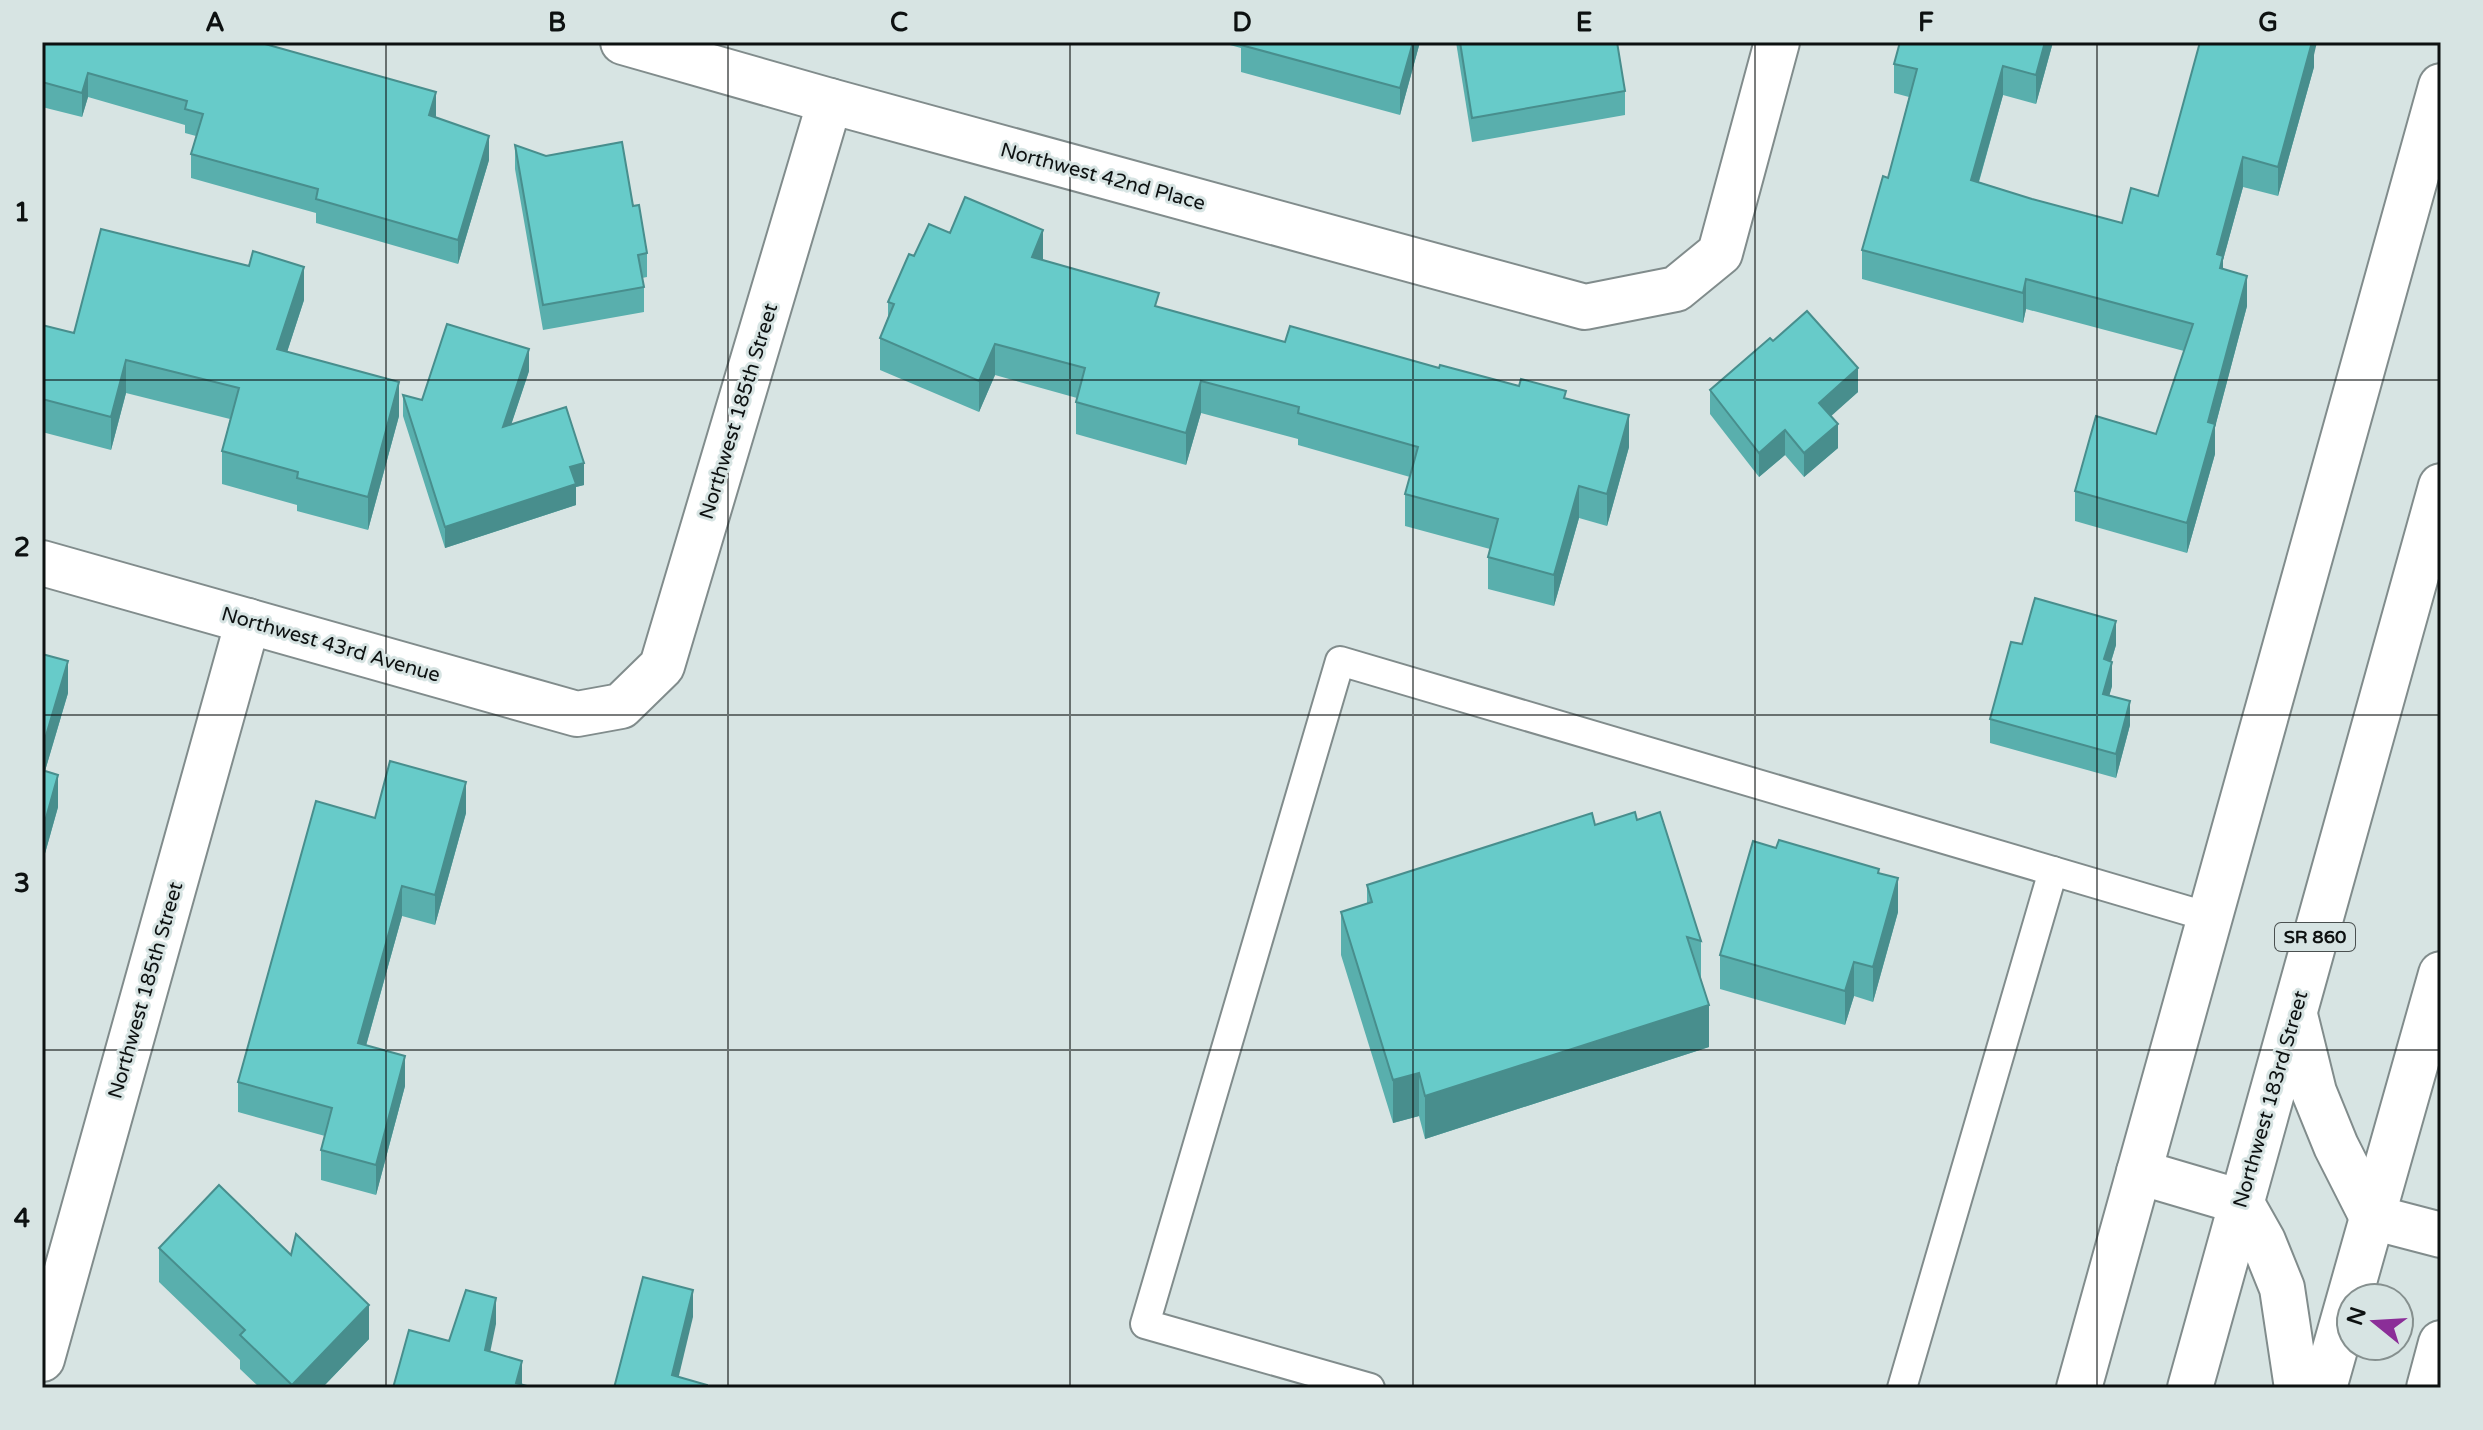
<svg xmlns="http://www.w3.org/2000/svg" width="2483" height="1430" viewBox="0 0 2483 1430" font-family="'Varela Round',sans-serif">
  <rect width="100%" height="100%" fill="#d7e4e3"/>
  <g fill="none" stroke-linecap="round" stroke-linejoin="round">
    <!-- service casing -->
    <g stroke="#818c8c" stroke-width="32">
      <g id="service">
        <polyline points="1370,1388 1145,1324 1340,661 2209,917"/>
        <polyline points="1902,1388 2053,871"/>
      </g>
    </g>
    <!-- minor casing -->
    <g stroke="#818c8c" stroke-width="48">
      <g id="minor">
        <polyline points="623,42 830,101 1585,307 1676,289 1720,253 1777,42"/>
        <polyline points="42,563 577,714 621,706 662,666 830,101"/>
        <polyline points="2139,1172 2241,1202"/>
        <polyline points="2372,1217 2441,1235"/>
        <polyline points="42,1359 248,621"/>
        <polyline points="2079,1388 2441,86"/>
        <polyline points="2429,1388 2441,1343"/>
      </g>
    </g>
    <!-- primary casing -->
    <g stroke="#818c8c" stroke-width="48">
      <g id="primary">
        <polyline points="2295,1015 2314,1092 2336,1146 2372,1217"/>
        <polyline points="2241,1202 2263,1241 2282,1288 2297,1388"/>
        <polyline points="2190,1388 2441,486"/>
        <polyline points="2324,1388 2441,974"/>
      </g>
    </g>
    <!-- service -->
    <use href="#service" stroke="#fff" stroke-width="28"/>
    <!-- minor -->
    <use href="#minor" stroke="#fff" stroke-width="44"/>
    <!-- primary -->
    <use href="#primary" stroke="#fff" stroke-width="44"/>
  </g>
  <!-- wall -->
  <g fill="#59afad">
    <polygon points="42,42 259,42 435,117 489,160 458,264 316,223 316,213 191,178 191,154 196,136 185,133 185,125 88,97 82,117 42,107"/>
    <polygon points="1219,42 1420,42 1400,115 1241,72 1241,48"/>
    <polygon points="1456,42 1617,42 1625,91 1625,115 1472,142"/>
    <polygon points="1900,42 2053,42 2036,104 2003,95 1979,182 2032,199 2122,223 2158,196 2314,55 2314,67 2278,196 2243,187 2223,260 2223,269 2247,306 2215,427 2215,454 2187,553 2075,521 2075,491 2156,434 2184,351 2026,309 2023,323 1862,279 1862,250 1888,178 1909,97 1894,93 1894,64"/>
    <polygon points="515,145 633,206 647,253 647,277 642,278 644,287 644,312 543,330 515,169"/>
    <polygon points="950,233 1043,260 1159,307 1285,342 1439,368 1566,398 1629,447 1607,526 1579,518 1554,606 1488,589 1488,557 1490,549 1405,526 1405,494 1410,477 1298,445 1298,439 1201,413 1186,465 1076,434 1076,402 1077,398 995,375 979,412 880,370 880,338 888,317 888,302"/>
    <polygon points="304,300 287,352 399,416 368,530 297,511 297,505 222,484 222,451 230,419 126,393 111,450 42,432 42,325 74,333"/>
    <polygon points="1773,341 1858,392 1830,416 1838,448 1804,477 1785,455 1759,477 1710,414 1710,390"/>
    <polygon points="529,371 511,425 584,485 576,487 576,505 445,548 403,416 403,395 422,400"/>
    <polygon points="2022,644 2116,645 2111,662 2112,686 2109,696 2130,725 2116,778 1990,743 1990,719"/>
    <polygon points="42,654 68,693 45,771 58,807 44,857 42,857"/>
    <polygon points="466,813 435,925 402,916 366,1046 405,1086 376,1195 321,1180 321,1150 325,1136 238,1112 238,1082 375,818"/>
    <polygon points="1637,820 1701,941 1701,979 1709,1047 1425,1139 1419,1116 1393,1123 1341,955 1341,912 1367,903 1367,885 1595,825"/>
    <polygon points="1776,848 1879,873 1898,912 1873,1002 1854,996 1845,1025 1720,989 1720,955"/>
    <polygon points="159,1248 369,1339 322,1388 260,1388 240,1369 240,1360 159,1282"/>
  </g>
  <!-- shaded-wall -->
  <g fill="#488e8d">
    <polygon points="1413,42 1420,42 1400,115 1400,88"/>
    <polygon points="2045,42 2053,42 2036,104 2036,75"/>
    <polygon points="2311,42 2317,42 2314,55 2314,67 2278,196 2278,167"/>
    <polygon points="2003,66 2003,95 1971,209 1971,180"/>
    <polygon points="88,73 88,97 82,117 82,93"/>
    <polygon points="436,92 436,116 429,139 429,115"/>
    <polygon points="489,136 489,160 458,264 458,240"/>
    <polygon points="2243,157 2243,187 2223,260 2223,286 2217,254"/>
    <polygon points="1043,230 1043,261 1032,257"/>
    <polygon points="304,267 304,300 277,383 277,349"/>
    <polygon points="2247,276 2247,306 2215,427 2215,454 2187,553 2187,523 2208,422"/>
    <polygon points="2026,279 2026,309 2023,323 2023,293"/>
    <polygon points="995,344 995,375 979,412 979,381"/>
    <polygon points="529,349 529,371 503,449 503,427"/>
    <polygon points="126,360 126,393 111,450 111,417"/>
    <polygon points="1858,368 1858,392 1819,427 1819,403"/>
    <polygon points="1201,381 1201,413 1186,465 1186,433"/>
    <polygon points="399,382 399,416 368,530 368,497"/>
    <polygon points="1629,415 1629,447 1607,526 1607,494"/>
    <polygon points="1838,424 1838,448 1804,477 1804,453"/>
    <polygon points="1785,430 1785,455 1759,477 1759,453"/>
    <polygon points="584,463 584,485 576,487 576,505 445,548 445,527 570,467"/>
    <polygon points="1579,486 1579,518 1554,606 1554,575"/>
    <polygon points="2116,621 2116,645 2104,684 2104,659"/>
    <polygon points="68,661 68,693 42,781 42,749"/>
    <polygon points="2112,662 2112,686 2103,718 2103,694"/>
    <polygon points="2130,701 2130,725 2116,778 2116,754"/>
    <polygon points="58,775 58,807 44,857 44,825"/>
    <polygon points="466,782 466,813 435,925 435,895"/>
    <polygon points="1898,878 1898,912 1873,1002 1873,967"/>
    <polygon points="402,886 402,916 358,1074 358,1043"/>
    <polygon points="1854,962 1854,996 1845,1025 1845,991"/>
    <polygon points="1709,1005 1709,1047 1425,1139 1425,1096"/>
    <polygon points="405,1056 405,1086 376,1195 376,1165"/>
    <polygon points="1419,1073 1419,1116 1393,1123 1393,1080"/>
    <polygon points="693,1290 693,1317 676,1388 672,1375"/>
    <polygon points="496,1298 496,1324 485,1377 485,1350"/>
    <polygon points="369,1305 369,1339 322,1388 292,1388 292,1385"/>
    <polygon points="522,1361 522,1388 516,1383"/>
  </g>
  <!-- building -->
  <g fill="#67cbc9" stroke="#488e8d" stroke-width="2">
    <polygon points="42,42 258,42 436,92 429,115 489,136 458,240 316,199 318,189 191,154 203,114 185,109 187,101 88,73 82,93 42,82"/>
    <polygon points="1242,42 1413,42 1400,88 1241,45"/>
    <polygon points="1460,42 1617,42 1625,91 1472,118"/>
    <polygon points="1900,42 2045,42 2036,75 2003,66 1971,180 2032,199 2122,223 2131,188 2158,196 2200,42 2312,42 2278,167 2243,157 2217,254 2223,256 2220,268 2247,276 2208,422 2215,424 2187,523 2075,491 2096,416 2156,434 2193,324 2026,279 2023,293 1862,250 1883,176 1888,178 1917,69 1894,64"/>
    <polygon points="622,142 633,206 639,205 647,253 638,255 644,287 543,305 515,145 546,156"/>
    <polygon points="965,197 1043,230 1032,257 1159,293 1155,306 1285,342 1290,326 1439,368 1440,365 1519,386 1521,379 1566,391 1564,398 1629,415 1607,494 1579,486 1554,575 1488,557 1498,519 1405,494 1418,447 1298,413 1299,407 1201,381 1186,433 1076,402 1085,368 995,344 979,381 880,338 894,304 888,302 909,254 914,256 929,224 950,233"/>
    <polygon points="101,229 249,266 253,251 304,267 277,349 399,382 368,497 297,478 298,472 222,451 239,388 126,360 111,417 42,399 42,325 74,333"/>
    <polygon points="1807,311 1858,368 1819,403 1838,424 1804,453 1785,430 1759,453 1710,390 1770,338 1773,341"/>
    <polygon points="447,324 529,349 503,427 566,407 584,463 570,467 576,484 445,527 403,395 422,400"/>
    <polygon points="2035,598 2116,621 2104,659 2112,662 2103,694 2130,701 2116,754 1990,719 2011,642 2022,644"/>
    <polygon points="42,654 68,661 42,749"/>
    <polygon points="390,761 466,782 435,895 402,886 358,1043 405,1056 376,1165 321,1150 332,1108 238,1082 316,801 375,818"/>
    <polygon points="42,770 58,775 44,825 42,825"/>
    <polygon points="1635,812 1637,820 1660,812 1701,941 1687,937 1709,1005 1425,1096 1419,1073 1393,1080 1341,912 1372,902 1367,885 1592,813 1595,825"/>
    <polygon points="1779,840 1879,869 1878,873 1898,878 1873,967 1854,962 1845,991 1720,955 1753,841 1776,848"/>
    <polygon points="219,1185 291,1255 296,1234 369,1305 292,1385 240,1335 245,1330 159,1248"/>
    <polygon points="643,1277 693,1290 672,1375 707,1385 707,1388 614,1388"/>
    <polygon points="466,1290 496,1298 485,1350 522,1361 516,1383 534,1388 393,1388 409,1330 449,1341"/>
  </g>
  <!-- grid -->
  <path fill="none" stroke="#0d1111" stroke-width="2" stroke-opacity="0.55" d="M386,42V1388M728,42V1388M1070,42V1388M1413,42V1388M1755,42V1388M2097,42V1388M42,380H2441M42,715H2441M42,1050H2441"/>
  <g text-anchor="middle" stroke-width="6" stroke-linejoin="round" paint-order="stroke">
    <!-- shield labels -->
    <rect fill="#d7e4e3" stroke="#4a5050" stroke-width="2" x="2275" y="923" width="80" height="28" rx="6"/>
    <g font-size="18" font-weight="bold" fill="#0d1111">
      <text x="2315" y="943">SR 860</text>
    </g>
    <!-- street labels -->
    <g font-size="20" fill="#0d1111" stroke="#d7e4e3">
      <text transform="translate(1103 176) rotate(15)" y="7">Northwest 42nd Place</text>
      <text transform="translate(738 411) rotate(-73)" y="7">Northwest 185th Street</text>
      <text transform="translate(331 644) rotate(16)" y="7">Northwest 43rd Avenue</text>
      <text transform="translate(145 990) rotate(-74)" y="7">Northwest 185th Street</text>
      <text transform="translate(2270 1099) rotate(-74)" y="7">Northwest 183rd Street</text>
    </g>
  </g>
  <!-- border -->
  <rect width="2483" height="1430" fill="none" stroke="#d7e4e3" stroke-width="88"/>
  <!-- north arrow -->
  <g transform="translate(2375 1322) rotate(288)"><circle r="38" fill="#d7e4e3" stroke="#86908f" stroke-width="2"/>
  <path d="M0-6L14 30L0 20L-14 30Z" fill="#8b2e98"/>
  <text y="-12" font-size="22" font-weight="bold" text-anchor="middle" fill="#0d1111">N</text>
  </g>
  <rect x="44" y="44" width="2395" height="1342" fill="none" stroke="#0d1111" stroke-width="3"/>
  <g font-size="26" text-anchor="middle" font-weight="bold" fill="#0d1111">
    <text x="215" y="31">A</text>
    <text x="557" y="31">B</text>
    <text x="899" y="31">C</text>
    <text x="1242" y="31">D</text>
    <text x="1584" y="31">E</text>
    <text x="1926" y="31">F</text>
    <text x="2268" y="31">G</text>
    <text x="22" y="221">1</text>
    <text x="22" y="556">2</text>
    <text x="22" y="892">3</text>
    <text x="22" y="1227">4</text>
  </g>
</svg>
